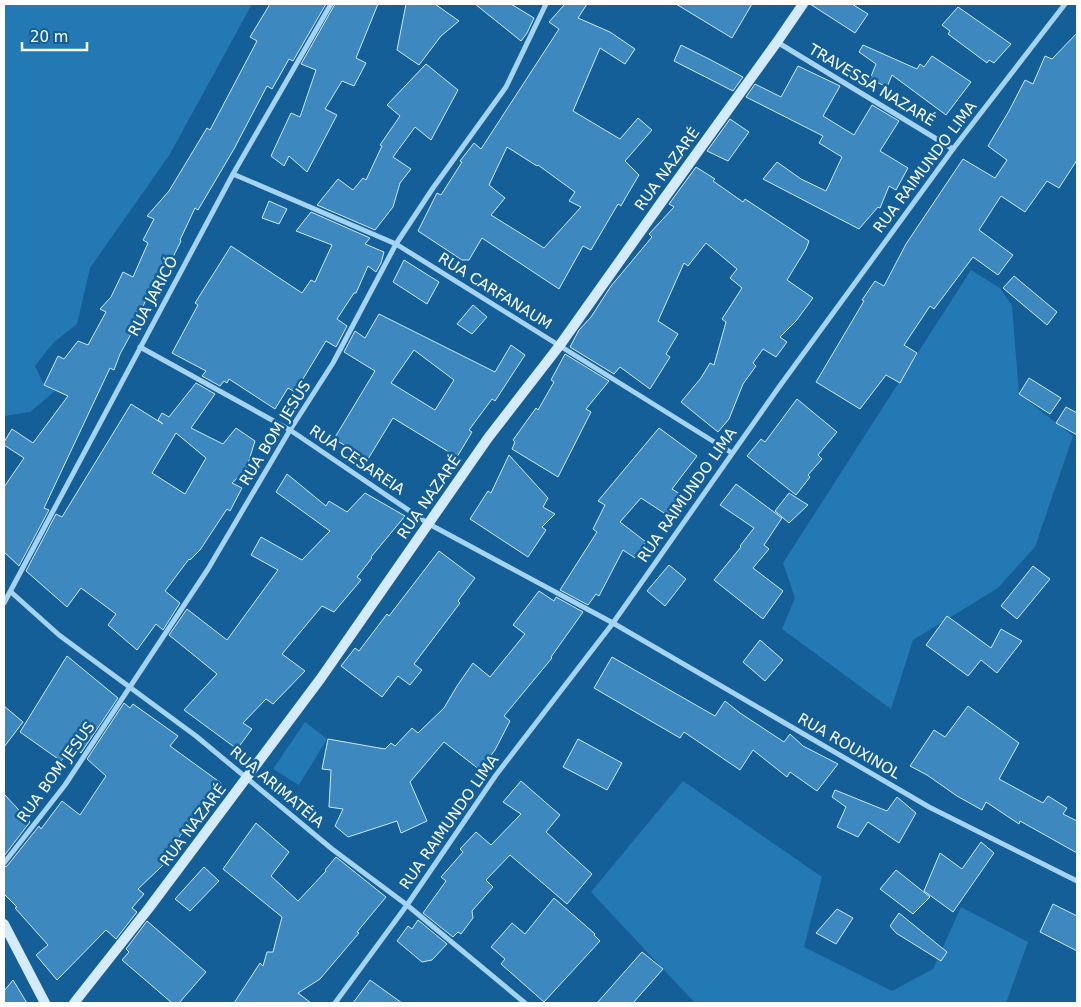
<svg xmlns="http://www.w3.org/2000/svg" width="1081" height="1007" viewBox="0 0 1081 1007" font-family="'DejaVu Sans',sans-serif">
  <rect width="100%" height="100%" fill="#145f97"/>
  <!-- green -->
  <g fill="#2379b4">
    <polygon points="4,4 252,4 170,154 90,268 77,324 53,343 35,366 44,385 55,391 30,412 4,416"/>
    <polygon points="971,270 1000,288 1012,306 1019,394 1073,436 1035,547 998,588 913,640 891,709 782,629 795,598 783,563"/>
    <polygon points="305,722 327,739 299,785 273,769"/>
    <polygon points="683,781 822,877 804,947 892,991 933,969 961,907 1028,942 1006,1003 696,1003 694,1002 591,892"/>
  </g>
  <!-- building -->
  <g fill="#3d89bf" stroke="#cde9fd" fill-rule="evenodd">
    <polygon points="270,4 326,4 293,61 289,59 272,89 267,86 234,149 198,210 195,208 180,240 181,241 173,257 170,255 149,302 146,300 130,334 131,334 120,354 114,370 110,368 44,508 49,510 19,566 4,552 4,487 24,458 4,445 4,442 12,429 33,443 68,396 44,385 58,356 64,359 78,341 88,345 106,312 100,309 111,297 123,272 133,277 148,243 143,240 154,219 147,216 169,191 207,128 210,130 257,41 250,37"/>
    <polygon points="335,4 378,4 356,58 366,63 354,86 342,81 325,109 337,115 307,172 289,156 284,166 271,156 291,113 300,117 316,70 301,64"/>
    <polygon points="406,4 435,4 459,21 441,36 419,65 397,50"/>
    <polygon points="475,4 511,4 534,18 527,33 521,41"/>
    <path d="M565,4H587L578,18L610,32L635,49L625,64L600,48L573,111L620,139L638,118L652,130L625,161L639,175L626,197L621,206L618,204L591,250L583,246L559,289L482,238L469,260H462L418,231L437,193L441,195L462,162L460,161L474,143L481,149L559,29L549,22ZM507,147L537,166L538,165L575,192L569,201L581,207L544,248L491,215L505,198L489,185Z"/>
    <polygon points="676,4 752,4 732,38"/>
    <polygon points="810,4 852,4 868,14 855,33"/>
    <polygon points="958,7 1011,44 994,63 989,60 987,63 948,34 950,31 942,25"/>
    <polygon points="1077,33 1077,160 1059,188 1047,181 1025,212 1001,196 979,230 1013,255 998,275 973,257 934,309 930,306 904,345 917,353 900,383 886,375 860,409 816,382 864,301 862,300 875,281 884,286 906,244 963,159 995,178 1007,160 988,146 1009,111 1025,80 1033,84 1045,56 1052,59"/>
    <polygon points="681,45 709,59 743,77 733,91 674,61"/>
    <polygon points="863,45 917,69 920,64 924,67 932,56 971,82 946,115 892,75 887,87 870,79 876,64 859,52"/>
    <polygon points="426,64 458,90 431,140 415,127 393,157 411,169 400,183 393,207 375,230 317,205 338,179 353,190 363,178 366,180 382,146 380,145 400,116 387,105"/>
    <polygon points="798,66 840,86 823,116 854,135 872,105 899,121 880,151 908,168 896,190 889,186 880,208 878,207 859,229 763,179 777,162 801,179 826,191 842,157 819,143 823,136 746,97 755,84 781,97"/>
    <polygon points="730,119 749,132 728,161 707,151"/>
    <polygon points="696,167 715,179 713,181 743,202 745,199 809,241 806,249 787,280 813,298 796,321 780,337 787,342 776,357 763,349 753,363 756,366 743,384 729,419 718,432 681,402 701,378 710,363 714,365 726,322 722,319 742,288 730,278 737,269 706,243 688,266 684,263 658,321 678,334 666,354 670,357 650,389 620,367 614,374 570,347 579,330 591,317 611,286 652,237 649,234 674,207 669,204"/>
    <polygon points="269,201 287,209 279,224 262,218"/>
    <polygon points="311,212 370,238 365,244 384,252 381,263 376,272 368,266 356,293 354,293 337,319 347,326 336,347 326,341 295,392 288,388 275,409 229,379 227,383 224,381 220,386 202,376 206,371 172,353 198,305 195,303 231,246 302,293 311,280 315,282 332,245 296,231"/>
    <polygon points="404,260 439,282 427,304 393,282"/>
    <polygon points="1014,276 1057,312 1047,325 1003,288"/>
    <polygon points="473,305 487,317 472,334 457,324"/>
    <path d="M379,314L495,372L511,345L525,355L495,401L492,399L469,430L472,432L457,457L393,418L368,459L334,439L375,371L344,352L355,331L365,338ZM414,350L454,380L435,410L391,383Z"/>
    <polygon points="565,354 609,381 586,409 591,412 558,477 512,449 515,442 513,440 536,408 538,410 554,382 551,380"/>
    <polygon points="1029,378 1061,398 1050,414 1019,394"/>
    <path d="M196,383L215,394L191,428L223,444L236,428L255,441L246,470L232,483L242,488L230,511L227,509L200,550L190,560L189,559L165,591L180,603L163,630L156,624L137,650L108,625L116,614L81,588L67,607L26,571L56,514L62,517L131,404L163,424L158,420L162,413L169,417ZM176,433L206,458L185,494L152,473Z"/>
    <polygon points="797,399 837,432 818,455 822,459 808,475 810,477 796,495 747,456 761,439 765,442"/>
    <polygon points="1066,407 1077,413 1077,435 1056,423"/>
    <polygon points="659,428 697,456 672,489 680,494 667,515 641,498 620,522 646,542 635,558 623,550 599,596 596,594 588,605 560,590 597,532 593,529 605,505 598,501"/>
    <polygon points="509,455 548,498 543,507 555,514 542,527 546,530 528,557 470,519 488,491 491,493"/>
    <polygon points="287,474 326,506 329,501 347,512 365,493 405,516 371,557 372,558 357,577 361,580 334,612 322,606 282,654 305,671 273,704 266,699 243,723 252,729 237,749 184,710 217,674 169,635 187,609 227,640 278,570 251,555 261,537 302,560 330,531 276,492"/>
    <polygon points="736,484 782,518 764,545 769,549 753,568 783,591 763,619 714,580 741,547 740,546 754,528 720,505"/>
    <polygon points="789,493 808,505 789,523 775,511"/>
    <polygon points="439,551 475,578 458,601 460,603 414,664 422,670 410,685 398,676 382,697 341,666 355,648 359,651 387,614 389,616"/>
    <polygon points="669,565 686,579 665,606 647,591"/>
    <polygon points="1033,566 1050,579 1017,619 1001,606"/>
    <polygon points="539,591 554,601 556,597 583,612 551,657 552,658 504,716 510,721 495,750 480,770 444,742 410,782 427,821 401,833 397,821 348,837 335,826 343,809 329,807 331,770 322,769 328,739 385,749 391,743 395,746 412,728 418,733 444,708 457,686 473,663 490,677 525,634 513,625"/>
    <polygon points="947,616 991,648 1001,629 1022,641 997,673 981,660 968,676 926,645"/>
    <polygon points="760,640 783,660 765,681 743,662"/>
    <polygon points="67,656 118,698 81,753 73,746 61,761 20,732"/>
    <polygon points="612,657 715,716 725,701 740,713 784,742 790,734 803,746 838,764 817,791 790,772 787,777 753,750 740,770 684,732 680,738 594,688"/>
    <polygon points="124,703 130,708 133,704 178,736 170,746 221,783 176,841 182,847 138,889 144,894 132,908 137,912 116,939 106,930 57,980 36,955 48,945 15,908 17,907 4,894 4,867 7,866 39,826 41,829 62,801 80,815 106,776 87,759"/>
    <polygon points="4,706 23,722 4,747"/>
    <polygon points="968,706 1019,743 999,779 1043,803 1048,796 1067,808 1063,814 1077,821 1077,853 1020,821 1019,824 986,802 982,810 957,796 927,775 910,766 934,730 945,737"/>
    <polygon points="578,739 622,763 607,790 563,767"/>
    <polygon points="521,781 560,815 546,832 592,874 567,904 510,855 486,880 493,887 472,911 473,918 461,934 458,932 453,937 423,913 446,881 441,877 463,852 460,849 476,832 491,845 521,814 503,802"/>
    <polygon points="835,790 887,811 897,797 916,813 899,843 868,822 858,837 837,827 846,807 832,797"/>
    <polygon points="4,794 30,822 4,856"/>
    <polygon points="256,823 289,852 271,876 298,901 326,871 325,870 336,857 386,897 357,932 359,933 320,979 298,993 311,1003 234,1003 260,963 263,966 267,952 273,952 282,917 223,869"/>
    <polygon points="981,842 994,853 953,912 924,891 940,853 962,869"/>
    <polygon points="204,867 219,881 190,911 175,899"/>
    <polygon points="896,870 930,897 913,914 880,889"/>
    <polygon points="554,898 595,934 594,935 600,941 544,1002 501,964 505,959 491,947 512,923 525,934"/>
    <polygon points="1053,904 1077,916 1077,951 1040,932"/>
    <polygon points="837,909 853,918 836,944 816,933"/>
    <polygon points="899,913 947,952 941,961 896,933 890,926"/>
    <polygon points="418,920 447,944 432,960 422,962 397,941 408,926 412,929"/>
    <polygon points="147,921 206,972 179,1003 172,1003 122,960 129,952 126,949"/>
    <polygon points="642,952 663,969 633,1003 597,1003"/>
    <polygon points="13,980 27,1003 4,1003 4,991"/>
    <polygon points="370,980 402,1003 353,1003"/>
  </g>
  <g fill="none" stroke-linecap="round" stroke-linejoin="round">
    <!-- street -->
    <g stroke="#a5d3f2" stroke-width="5">
      <polyline points="777,42 953,149"/>
      <polyline points="233,174 396,244 732,453"/>
      <polyline points="140,347 290,430 429,524 613,623 929,807 1077,881"/>
      <polyline points="11,592 59,635 196,736 332,849 407,905 525,1003"/>
      <polyline points="4,603 233,174 331,4"/>
      <polyline points="4,863 65,785 208,569 290,430 333,363 396,244 433,188 506,87 546,4"/>
      <polyline points="335,1003 407,905 496,775 613,623 779,387 953,149 1065,4"/>
    </g>
    <!-- secondary -->
    <g stroke="#d4ebfc" stroke-width="10">
      <polyline points="4,924 45,1003"/>
      <polyline points="74,1003 149,908 321,678 488,438 560,345 663,200 777,42 803,4"/>
    </g>
  </g>
  <g text-anchor="middle" stroke-width="5" stroke-linejoin="round" paint-order="stroke">
    <!-- street labels -->
    <g font-size="15" fill="#fff" stroke="#145f97">
      <text transform="translate(872 85) rotate(31)" y="5">TRAVESSA NAZARÉ</text>
      <text transform="translate(925 167) rotate(-53)" y="5">RUA RAIMUNDO LIMA</text>
      <text transform="translate(667 169) rotate(-54)" y="5">RUA NAZARÉ</text>
      <text transform="translate(495 291) rotate(32)" y="5">RUA CARFANAUM</text>
      <text transform="translate(153 296) rotate(-62)" y="5">RUA JARICÓ</text>
      <text transform="translate(275 433) rotate(-58)" y="5">RUA BOM JESUS</text>
      <text transform="translate(357 460) rotate(34)" y="5">RUA CESAREIA</text>
      <text transform="translate(687 495) rotate(-55)" y="5">RUA RAIMUNDO LIMA</text>
      <text transform="translate(429 497) rotate(-55)" y="5">RUA NAZARÉ</text>
      <text transform="translate(849 746) rotate(30)" y="5">RUA ROUXINOL</text>
      <text transform="translate(56 772) rotate(-54)" y="5">RUA BOM JESUS</text>
      <text transform="translate(277 787) rotate(40)" y="5">RUA ARIMATÉIA</text>
      <text transform="translate(449 822) rotate(-55)" y="5">RUA RAIMUNDO LIMA</text>
      <text transform="translate(193 825) rotate(-53)" y="5">RUA NAZARÉ</text>
    </g>
  </g>
  <!-- border -->
  <rect width="1081" height="1007" fill="none" stroke="#ffffff" stroke-width="10"/>
  <!-- scale -->
  <path d="M22 42v8h65v-8" fill="none" stroke="#ffffff" stroke-width="2.5"/>
  <text x="30" y="42" font-size="15" fill="#ffffff" stroke="#145f97" stroke-width="4" paint-order="stroke">20 m</text>
</svg>
